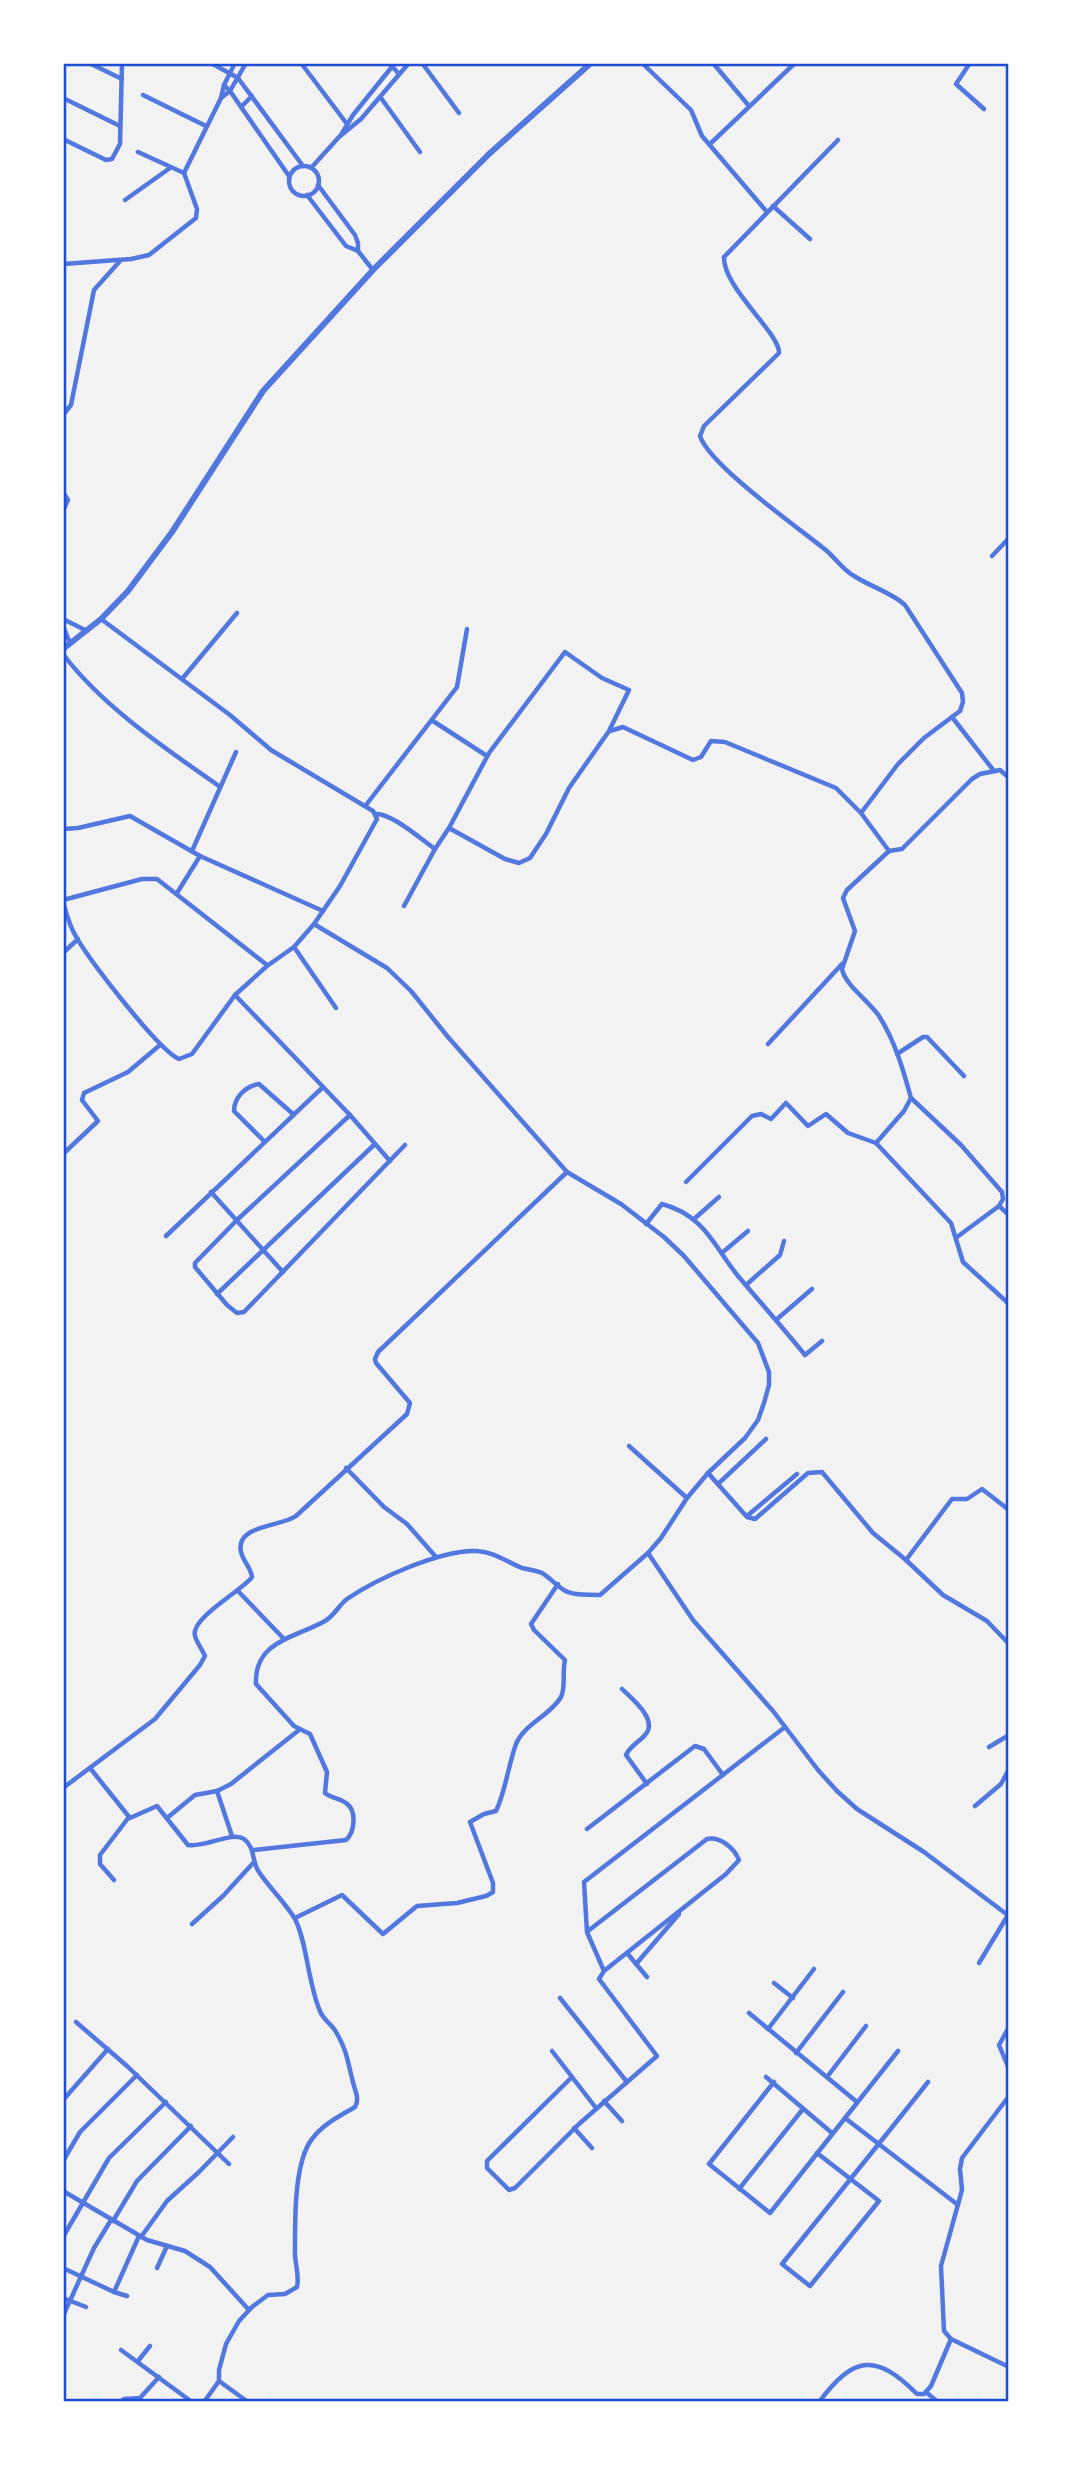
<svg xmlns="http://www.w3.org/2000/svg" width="1072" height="2465" viewBox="0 0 1072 2465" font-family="'Nunito Sans',sans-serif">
  <rect width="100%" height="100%" fill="#f2f2f2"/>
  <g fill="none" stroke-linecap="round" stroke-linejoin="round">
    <!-- minor -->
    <g stroke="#5277de" stroke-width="4.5">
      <polyline points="89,63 122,79"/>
      <polyline points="211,63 238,78 303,166"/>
      <polyline points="301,63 347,124"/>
      <polyline points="389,63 399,74"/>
      <polyline points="422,63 459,113"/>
      <polyline points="642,63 691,110 702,136 767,212"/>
      <polyline points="713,63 749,106"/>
      <polyline points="970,63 956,84 984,109"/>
      <polyline points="224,85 230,91 289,176"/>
      <polyline points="143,95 206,126"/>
      <polyline points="63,98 120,126"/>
      <polyline points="221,98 230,91 246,63"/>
      <polyline points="381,98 420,152"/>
      <polyline points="241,107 252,96"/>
      <polyline points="341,135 353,115 395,63"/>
      <polyline points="63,139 106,160 112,159 120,144 122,63"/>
      <path d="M838,140L724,257C723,288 780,333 779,353L704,426L700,436C710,466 799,528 827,551C836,559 843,570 854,576C871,587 891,592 905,605L962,693L963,702L960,711L924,738L898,764L861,813L889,851L847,890L843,898L855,931L842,969C845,985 869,1001 879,1016C895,1041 903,1069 911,1098L904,1111L876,1143L951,1223L963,1262L1009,1304"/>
      <polyline points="710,144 795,63"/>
      <circle cx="304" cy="181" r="15"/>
      <polyline points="311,168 339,137 361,119 409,63"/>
      <polyline points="184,173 221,98 224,85 235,63"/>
      <polyline points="318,185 355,235 358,243 358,251 373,270"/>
      <polyline points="307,195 346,246 358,251"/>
      <polyline points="125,200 170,168"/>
      <polyline points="773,206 810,239"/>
      <polyline points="63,264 131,259 149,255 196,218 197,209 184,173 138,152"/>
      <polyline points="63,415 71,405 94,290 120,261"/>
      <polyline points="63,443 63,450"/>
      <polyline points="63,492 68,500 63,511"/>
      <polyline points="992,556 1009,538"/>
      <polyline points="63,619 87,631"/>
      <polyline points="101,619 230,715 271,750 373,811 377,819 340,886 314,924"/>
      <polyline points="63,626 70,643"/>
      <path d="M63,654C102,706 166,749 219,786"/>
      <polyline points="182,679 237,613"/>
      <polyline points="952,717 994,771"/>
      <polyline points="433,721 487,756"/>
      <polyline points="610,731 623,727 693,760 701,757 711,741 725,742 836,788 860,812"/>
      <polyline points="366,805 457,687 467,629"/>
      <path d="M375,814C390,812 421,839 435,849"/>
      <polyline points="63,829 78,828 130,816 200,856 323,911"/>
      <polyline points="192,851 236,752"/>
      <polyline points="889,851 902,849 972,779 980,774 1000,770 1009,778"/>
      <polyline points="177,893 200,856"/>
      <polyline points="63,900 142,879 157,879 267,965"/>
      <path d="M63,902C66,912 69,924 74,933C86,956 158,1050 179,1059L192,1054L235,995L267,966L294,947L314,924L387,968L411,991L448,1037L567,1172L378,1352L375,1359L376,1363L410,1403L407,1414L296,1516C280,1527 235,1525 241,1552C243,1561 251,1568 252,1577C242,1591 190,1618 195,1636C197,1643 202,1649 205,1656L200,1665L155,1719L63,1788"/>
      <polyline points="404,906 435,849 449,828 489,753 565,652 602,678 629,690 609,731 569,788 546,834 530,858 519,863 505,859 449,828"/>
      <polyline points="294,947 336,1008"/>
      <polyline points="63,953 78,939"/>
      <polyline points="235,995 350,1115 390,1161"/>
      <polyline points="768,1044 842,964"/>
      <polyline points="897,1054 923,1037 927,1037 964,1076"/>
      <polyline points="911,1098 961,1145 1002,1192 1003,1199 999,1206"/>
      <polyline points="350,1115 237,1220 195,1263 195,1267 227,1305 237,1313 244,1312 405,1145"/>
      <path d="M264,1141L234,1111C234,1097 246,1086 259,1084L293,1114"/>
      <polyline points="63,1154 98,1121 82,1100 84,1093 128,1072 160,1045"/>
      <polyline points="686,1182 752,1116 761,1114 771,1119 786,1103 808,1126 826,1114 848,1133 876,1143"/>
      <polyline points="211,1192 283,1272"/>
      <polyline points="694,1219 719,1197"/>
      <path d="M646,1224L662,1204C704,1215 714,1246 738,1276C760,1302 783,1328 805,1355L822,1341"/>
      <polyline points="166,1236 323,1087"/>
      <polyline points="957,1237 999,1206 1009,1215"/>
      <polyline points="723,1252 748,1231"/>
      <polyline points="746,1285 780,1255 784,1241"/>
      <polyline points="217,1294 375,1144"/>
      <polyline points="776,1320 812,1289"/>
      <polyline points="629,1446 687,1498"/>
      <polyline points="346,1468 384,1507 407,1524 436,1557"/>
      <polyline points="708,1473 747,1517 755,1519 808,1473 822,1472 873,1533 906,1560 943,1595 987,1621 1009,1644"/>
      <polyline points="718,1484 766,1439"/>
      <polyline points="747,1516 797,1474"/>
      <polyline points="648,1553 693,1620 773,1711 818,1770 837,1791 857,1809 924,1852 1009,1916"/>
      <polyline points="906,1560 952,1499 967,1499 982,1489 1009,1510"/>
      <polyline points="238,1591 284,1639"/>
      <path d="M622,1689C632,1699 659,1720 645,1735C639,1742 630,1746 626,1755L647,1784"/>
      <polyline points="989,1747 1009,1735"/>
      <path d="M90,1768L130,1818L157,1806L188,1845C205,1848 232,1831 244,1839C256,1848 251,1861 259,1872C268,1886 287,1905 295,1919C307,1942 308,1984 320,2011C323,2020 332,2024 336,2032C348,2053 347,2060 353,2082C355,2092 360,2098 355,2107C340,2116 323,2124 312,2139C294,2162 295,2220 295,2249C294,2262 300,2275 297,2287L285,2294L268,2295L252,2307L239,2321L226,2344L219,2370V2381L204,2402"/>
      <polyline points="217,1791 232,1836"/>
      <polyline points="975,1806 1001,1784 1009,1769"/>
      <polyline points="167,1818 195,1795 217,1791 231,1784 299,1730"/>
      <polyline points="587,1829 695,1746 704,1749 723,1775"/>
      <path d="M253,1850L346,1840C355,1832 357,1810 346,1803C339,1798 331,1798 325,1793L327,1772L310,1734L294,1726L256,1684C254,1641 295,1638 325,1621C334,1616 339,1605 347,1599C376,1579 442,1549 477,1551C494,1552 507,1562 522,1568C529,1570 536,1570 542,1573C551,1578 559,1589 568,1592C577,1596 590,1594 600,1595L648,1553L661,1538L687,1498L708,1473L745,1438L758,1420L764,1403L769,1385V1372L758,1343L684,1256L664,1237L621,1204L567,1172"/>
      <polyline points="114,1880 100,1864 100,1855 129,1817"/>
      <path d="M295,1918L342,1895L383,1934L417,1906L457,1903L486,1896L493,1892V1883L470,1822L484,1814L496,1811C506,1790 508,1766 516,1744C525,1723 550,1716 561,1697C566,1687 562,1671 565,1660L534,1630L531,1624L558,1584"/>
      <polyline points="192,1924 223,1896 254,1862"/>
      <path d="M588,1931L707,1839C720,1836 734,1848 739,1860L726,1874L604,1971"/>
      <polyline points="627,1953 647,1977"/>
      <polyline points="979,1963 1008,1915"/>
      <polyline points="636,1964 679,1914"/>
      <polyline points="774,1983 793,1998"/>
      <polyline points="560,1998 627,2082"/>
      <polyline points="749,2013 857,2102"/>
      <polyline points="76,2022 127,2066 229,2164"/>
      <polyline points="1009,2027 999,2045 1009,2069"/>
      <polyline points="768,2029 814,1969"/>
      <polyline points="552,2051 596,2108"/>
      <polyline points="796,2053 843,1992"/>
      <polyline points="572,2077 487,2161 487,2168 509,2190 515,2188 579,2124 657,2056 599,1979 604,1971 587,1932 584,1882 785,1727"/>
      <polyline points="766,2077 832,2133"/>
      <polyline points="827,2077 866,2026"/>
      <polyline points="774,2082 709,2164 770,2213 898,2051"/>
      <polyline points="1009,2096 962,2158 960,2169 962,2190 941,2266 944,2331 951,2339 1009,2367"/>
      <polyline points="63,2100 108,2049"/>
      <polyline points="604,2101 622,2121"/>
      <polyline points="845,2118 958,2205"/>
      <polyline points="574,2128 592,2148"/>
      <path d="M817,2153L879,2201L810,2286L782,2264C831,2203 880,2143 928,2082"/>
      <polyline points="63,2161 80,2132 137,2075"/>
      <polyline points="739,2189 803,2109"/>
      <polyline points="63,2191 147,2240 185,2251 210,2267 249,2310"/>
      <polyline points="113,2221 137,2181 191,2126"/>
      <polyline points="63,2237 109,2158 166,2102"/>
      <polyline points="141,2237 167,2201 199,2172 233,2137"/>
      <polyline points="63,2268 114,2292 127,2296"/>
      <polyline points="157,2268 167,2246"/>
      <polyline points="114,2292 139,2236"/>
      <polyline points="63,2298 86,2307"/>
      <polyline points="63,2316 94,2248 111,2220"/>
      <polyline points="121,2350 192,2402"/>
      <polyline points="138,2361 150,2346"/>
      <polyline points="219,2381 248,2402"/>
      <polyline points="927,2393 938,2402"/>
      <polyline points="120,2402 124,2399 140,2398 159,2377"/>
      <path d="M819,2402C854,2355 876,2353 917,2394H924L931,2386L951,2339"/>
    </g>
    <!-- tertiary -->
    <polyline stroke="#5277de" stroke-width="6" points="63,649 101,619 128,591 172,532 263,391 373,270 489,154 591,63"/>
  </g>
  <!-- border -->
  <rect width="1072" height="2465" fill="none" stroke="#ffffff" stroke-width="130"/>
  <rect x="65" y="65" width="942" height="2335" fill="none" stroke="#1d4ed8" stroke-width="2.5"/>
</svg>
